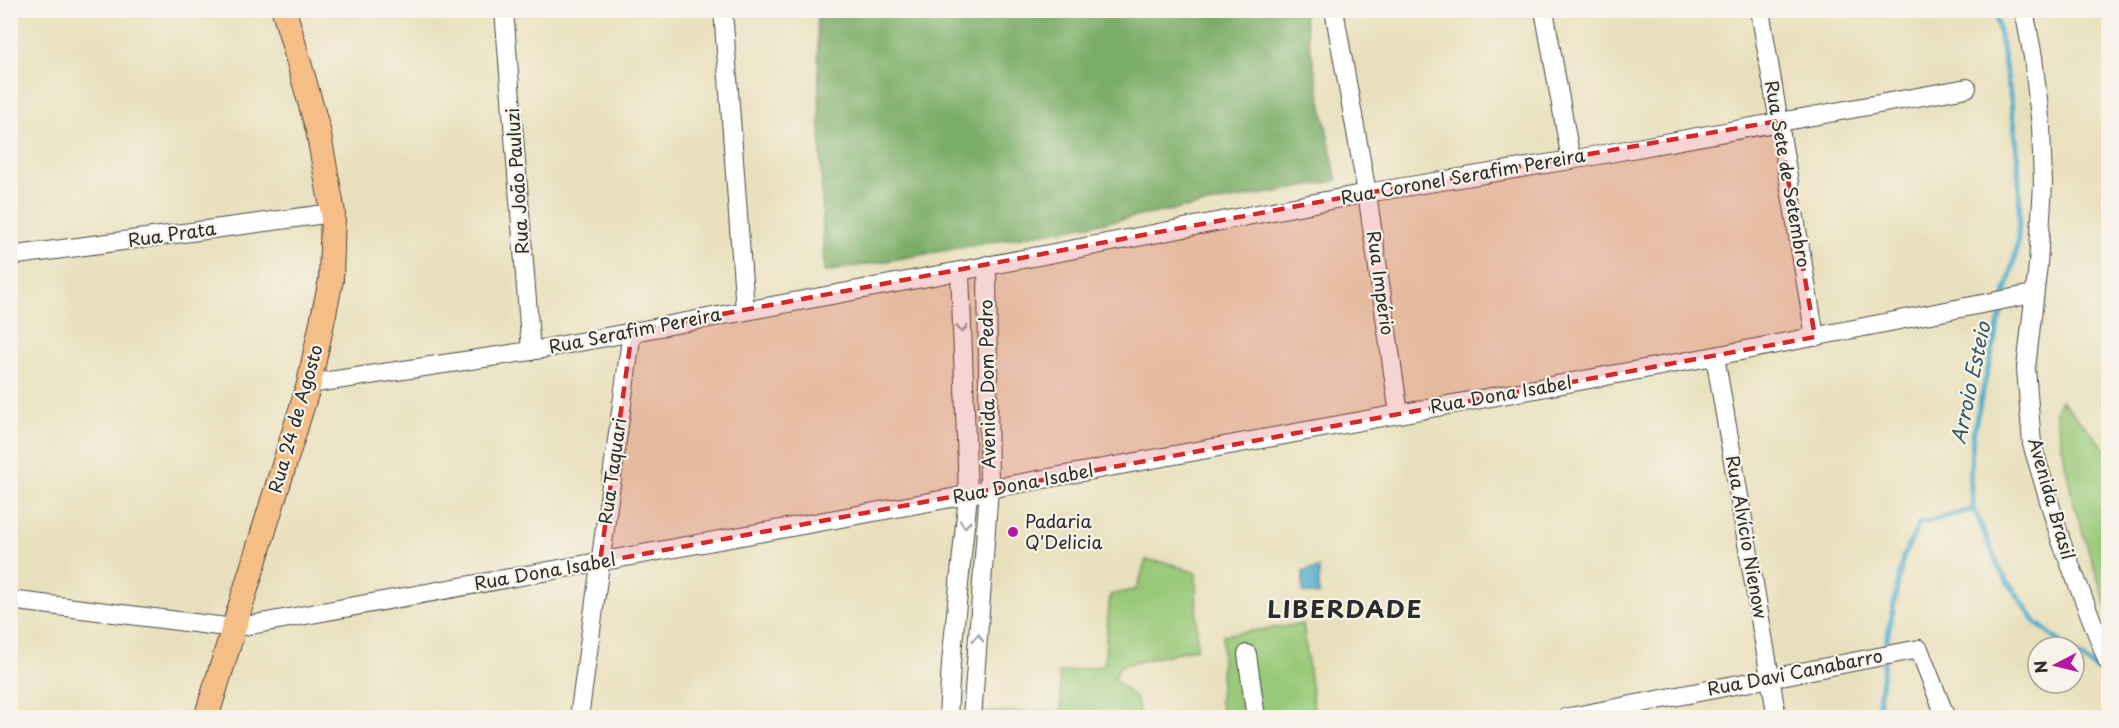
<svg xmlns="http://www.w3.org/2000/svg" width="2119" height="728" viewBox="0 0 2119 728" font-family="'Playpen Sans',sans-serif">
  <rect width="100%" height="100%" fill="#f7f3e8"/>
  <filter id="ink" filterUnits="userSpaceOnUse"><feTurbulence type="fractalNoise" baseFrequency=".0167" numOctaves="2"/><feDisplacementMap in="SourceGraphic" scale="12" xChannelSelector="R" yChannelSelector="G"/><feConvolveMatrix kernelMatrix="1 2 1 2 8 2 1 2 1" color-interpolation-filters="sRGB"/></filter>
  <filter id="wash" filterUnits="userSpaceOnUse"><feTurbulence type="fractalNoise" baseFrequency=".008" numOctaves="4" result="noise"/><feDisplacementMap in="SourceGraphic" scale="24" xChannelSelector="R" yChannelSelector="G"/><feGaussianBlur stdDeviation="1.35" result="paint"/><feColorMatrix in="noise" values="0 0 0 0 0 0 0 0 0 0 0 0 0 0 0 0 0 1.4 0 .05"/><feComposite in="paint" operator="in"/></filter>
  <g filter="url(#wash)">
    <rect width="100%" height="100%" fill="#e8e0bc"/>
    <!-- green -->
    <g fill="#98c978" stroke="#627a52" stroke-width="1.5">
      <polygon points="2061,400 2108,451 2108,611 2073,502 2055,411"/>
      <polygon points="1146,560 1168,563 1196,573 1197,648 1120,666 1114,679 1137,700 1140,717 980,718 981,712 1062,711 1059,673 1104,665 1110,595 1137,589"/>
      <polygon points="1303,624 1315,717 1222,718 1220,701 1223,635"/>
    </g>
    <!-- forest -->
    <polygon fill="#7aad68" stroke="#526c4a" stroke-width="1.5" points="817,11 1303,11 1337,181 824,272"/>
    <!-- water -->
    <polygon fill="#4badca" stroke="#3b6c7a" stroke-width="1.5" points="1319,568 1319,595 1303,593 1303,571"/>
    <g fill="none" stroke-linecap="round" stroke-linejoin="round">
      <!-- stream -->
      <g stroke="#4badca" stroke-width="5">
        <path d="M1995,10C2009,84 2026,170 2017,245C2015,261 2009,278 2005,295"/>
        <polyline points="2003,304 1973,434 1970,481 1974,509 2000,570 2036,623 2067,647"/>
        <polyline points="2074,652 2108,678"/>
        <polyline points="1881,718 1878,710 1887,639 1903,558 1919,524 1974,509"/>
      </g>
    </g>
  </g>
  <g filter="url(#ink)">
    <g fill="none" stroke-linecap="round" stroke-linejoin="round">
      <!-- minor casing -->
      <g stroke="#474641" stroke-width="20">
        <g id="minor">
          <polyline points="504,10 531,351"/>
          <polyline points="723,10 745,310"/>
          <polyline points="1334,10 1367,193 1399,414"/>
          <polyline points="1544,10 1571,160"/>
          <polyline points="1760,10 1815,337"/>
          <polyline points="2024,10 2033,57 2041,126 2043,184 2038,265 2026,368 2032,444 2061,541 2108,662"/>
          <polyline points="10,256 333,213"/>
          <polyline points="1715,356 1777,718"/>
          <polyline points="309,384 531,351 960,271 1367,193 1571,160 1967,88"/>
          <polyline points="10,600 234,628 968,495 989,489 1715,356 2033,294"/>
          <polyline points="1247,654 1256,718"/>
          <polyline points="579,718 632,331"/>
          <polyline points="948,718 951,663 968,495 960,271"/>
          <polyline points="972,718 989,489 987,265"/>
          <polyline points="1565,718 1919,649 1946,718"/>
        </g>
      </g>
      <!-- major casing -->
      <g stroke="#474641" stroke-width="26">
        <polyline id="major" points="206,718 309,384 331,280 333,213 318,130 284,10"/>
      </g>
      <!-- minor -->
      <use href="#minor" stroke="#fff" stroke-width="18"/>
      <!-- major -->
      <use href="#major" stroke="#f6be87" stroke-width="24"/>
    </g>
    <!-- one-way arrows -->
    <defs><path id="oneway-chevron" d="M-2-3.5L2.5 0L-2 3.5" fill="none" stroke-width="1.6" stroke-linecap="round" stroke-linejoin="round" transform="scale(1.5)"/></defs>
    <g stroke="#a0a0a0">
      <use href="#oneway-chevron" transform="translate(962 329) rotate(88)"/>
      <use href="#oneway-chevron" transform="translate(965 524) rotate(96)"/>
      <use href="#oneway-chevron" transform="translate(978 638) rotate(-86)"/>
    </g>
  </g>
  <!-- marked area -->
  <path fill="#d62828" fill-opacity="0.2" stroke="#d62828" stroke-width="4.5" stroke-dasharray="12 8" stroke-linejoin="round" d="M1778,121L1815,337L600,562L632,331L1367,193Z"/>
  <!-- markers -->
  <circle fill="#b5179e" stroke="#f7f3e8" stroke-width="2" cx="1013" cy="532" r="6"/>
  <g text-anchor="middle" stroke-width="4.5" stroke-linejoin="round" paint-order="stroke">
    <!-- street labels -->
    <g font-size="18" fill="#2b2b2b" stroke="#f7f3e8">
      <text transform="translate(1787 174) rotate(80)" y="6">Rua Sete de Setembro</text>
      <text transform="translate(1463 177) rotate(-10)" y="6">Rua Coronel Serafim Pereira</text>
      <text transform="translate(518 181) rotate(-94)" y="6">Rua João Pauluzi</text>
      <text transform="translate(172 235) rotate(-8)" y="6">Rua Prata</text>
      <text transform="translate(1380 283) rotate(82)" y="6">Rua Império</text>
      <text transform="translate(635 331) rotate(-11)" y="6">Rua Serafim Pereira</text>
      <text transform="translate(988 384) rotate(-91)" y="6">Avenida Dom Pedro</text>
      <text transform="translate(1501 395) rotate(-10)" y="6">Rua Dona Isabel</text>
      <text transform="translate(296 419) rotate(-74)" y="6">Rua 24 de Agosto</text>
      <text transform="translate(613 471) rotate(-82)" y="6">Rua Taquari</text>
      <text transform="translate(1023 484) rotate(-11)" y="6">Rua Dona Isabel</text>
      <text transform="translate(2051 499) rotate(74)" y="6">Avenida Brasil</text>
      <text transform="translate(1746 537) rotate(80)" y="6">Rua Alvício Nienow</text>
      <text transform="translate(545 572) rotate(-10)" y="6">Rua Dona Isabel</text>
      <text transform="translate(1795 673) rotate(-11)" y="6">Rua Davi Canabarro</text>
    </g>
    <!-- poi labels -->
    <g font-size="18" fill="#2b2b2b" stroke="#f7f3e8" text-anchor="start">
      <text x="1025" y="528">Padaria<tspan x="1025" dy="21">Q'Delicia</tspan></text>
    </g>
    <!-- water labels -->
    <g font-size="20" font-style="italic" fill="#365863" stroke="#f7f3e8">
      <text transform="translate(1971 383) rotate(-78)" y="7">Arroio Esteio</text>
    </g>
    <!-- district labels -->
    <g font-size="24" font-weight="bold" letter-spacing="1.5" fill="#2b2b2b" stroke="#f7f3e8">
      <text x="1345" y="618">LIBERDADE</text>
    </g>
  </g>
  <!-- margin -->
  <rect width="2119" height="728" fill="none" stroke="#f7f3e8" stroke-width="36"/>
  <!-- north arrow -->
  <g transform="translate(2056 665) rotate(263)"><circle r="28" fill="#f7f3e8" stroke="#a5a39c" stroke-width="1.5"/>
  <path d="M0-4.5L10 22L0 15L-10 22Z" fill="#b5179e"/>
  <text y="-9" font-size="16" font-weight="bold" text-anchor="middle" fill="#2b2b2b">N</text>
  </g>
</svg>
